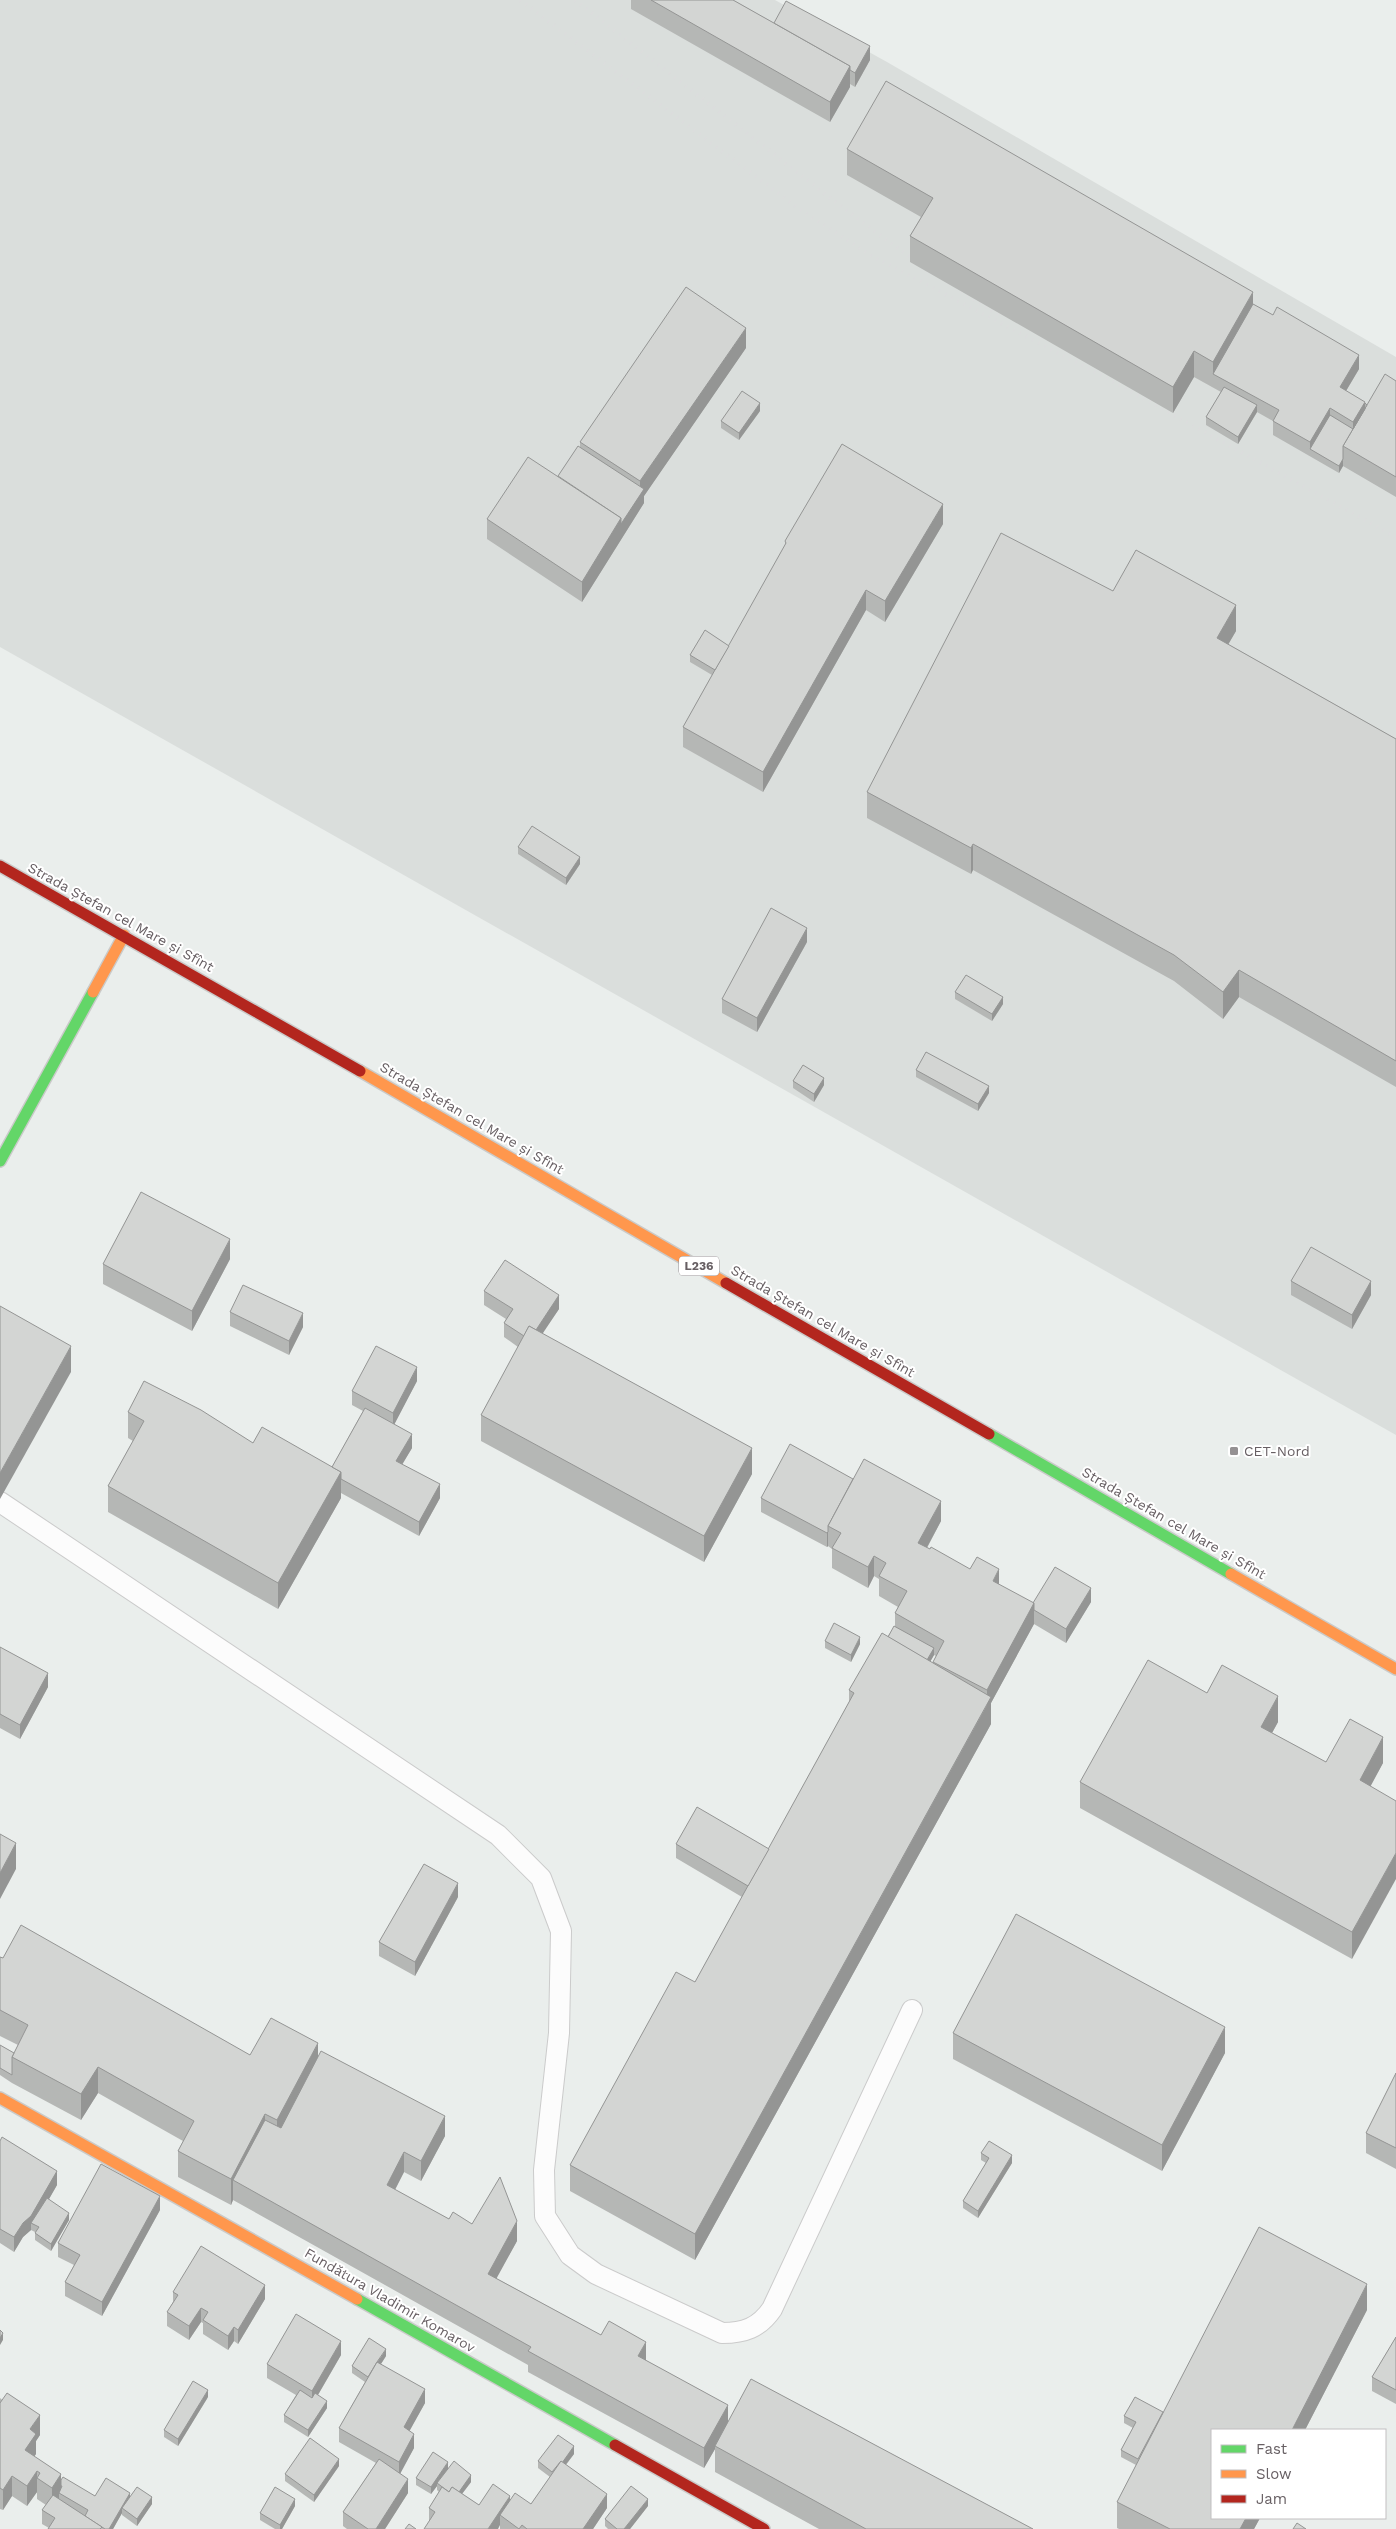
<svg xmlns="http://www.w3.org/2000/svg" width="1396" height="2529" viewBox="0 0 1396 2529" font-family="'Work Sans',sans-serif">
  <rect width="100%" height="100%" fill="#eaeeec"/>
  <!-- industrial -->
  <polygon fill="#dadedc" points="0,0 775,0 887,62 1396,357 1396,1435 0,647"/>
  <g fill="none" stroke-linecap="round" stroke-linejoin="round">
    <!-- lane casing -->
    <g stroke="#cbcbcb" stroke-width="22">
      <path id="lane" d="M0,1502L498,1835L541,1878L561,1931L559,2033L544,2170L545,2216L570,2255L596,2274L722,2333C744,2333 759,2328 772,2309L912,2010"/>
    </g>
    <!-- fast casing -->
    <g stroke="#cacac9" stroke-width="14">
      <g id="fast">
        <polyline points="0,1161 93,992"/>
        <polyline points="989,1434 1231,1574"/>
        <polyline points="357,2299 615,2445"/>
      </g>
    </g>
    <!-- slow casing -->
    <g stroke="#cacac9" stroke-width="14">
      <g id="slow">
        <polyline points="93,992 124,935"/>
        <polyline points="360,1071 726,1283"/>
        <polyline points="1231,1574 1396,1669"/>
        <polyline points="0,2098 357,2299"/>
      </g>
    </g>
    <!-- jam casing -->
    <g stroke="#cacac9" stroke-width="14">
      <g id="jam">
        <polyline points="0,866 360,1071"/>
        <polyline points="726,1283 989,1434"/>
        <polyline points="615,2445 764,2529"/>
      </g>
    </g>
    <!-- lane -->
    <use href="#lane" stroke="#fcfcfc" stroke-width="20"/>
    <!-- fast -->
    <use href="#fast" stroke="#63d668" stroke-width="11"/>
    <!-- slow -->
    <use href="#slow" stroke="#ff974d" stroke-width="11"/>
    <!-- jam -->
    <use href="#jam" stroke="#b3261e" stroke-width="11"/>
    <!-- rail -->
    <g stroke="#dcdcdd" stroke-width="4" stroke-dasharray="1 6" stroke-linecap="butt">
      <polyline points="520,0 798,208 870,255 1106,378 1396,537"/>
      <polyline points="575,0 842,207 922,266"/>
      <polyline points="950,284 1002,317"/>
    </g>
  </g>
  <!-- wall -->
  <g fill="#b5b7b5" fill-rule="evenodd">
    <polygon points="631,0 733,0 774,23 870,60 855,87 850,84 850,87 830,122 631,9"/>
    <polygon points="847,149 1253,304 1359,369 1346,391 1367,405 1396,381 1396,497 1343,466 1339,473 1273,435 1273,421 1257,412 1238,444 1206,425 1206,417 1221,392 1194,377 1173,413 910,262 910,236 921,217 847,175"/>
    <polygon points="746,348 644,496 644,503 582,602 487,539 487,519 558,476 580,448 580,442"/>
    <polygon points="760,411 739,440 721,428 721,421"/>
    <polygon points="943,524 885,622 866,610 763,792 683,747 683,727 712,675 690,662 690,655 729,646 785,545 785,541"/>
    <polygon points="1113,591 1236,631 1228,644 1396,739 1396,1087 1239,997 1223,1019 1174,981 973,870 971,874 867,818 867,792"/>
    <polygon points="518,847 580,864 566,885 518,854"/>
    <polygon points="807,942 757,1032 722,1013 722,999"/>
    <polygon points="955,992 1003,1004 992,1021 955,999"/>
    <polygon points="916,1070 989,1093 978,1111 916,1077"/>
    <polygon points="793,1081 824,1085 814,1102 793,1088"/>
    <polygon points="230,1259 192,1331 103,1284 103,1264"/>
    <polygon points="1291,1281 1371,1295 1352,1329 1291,1295"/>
    <polygon points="484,1291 559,1309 542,1333 752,1474 704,1562 481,1441 481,1415 518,1347 504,1337 504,1323 506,1319 484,1305"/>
    <polygon points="230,1312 303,1327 289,1355 230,1326"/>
    <polygon points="417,1381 394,1424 412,1448 402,1464 440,1498 419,1536 341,1493 341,1498 278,1609 108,1512 108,1486 133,1441 128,1438 128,1412 253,1443 332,1467 363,1411 352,1405 352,1391"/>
    <path d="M853,1479L941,1521L927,1548L1033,1603L1091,1602L1066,1643L1034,1624L991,1703V1724L695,2260L570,2191V2165L695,1982L742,1897L676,1858V1844L769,1849L849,1702V1690L895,1626V1613L898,1607L879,1596V1579L874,1576L868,1588L832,1568V1549L828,1546L827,1547L761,1512V1498ZM934,1655L936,1656L933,1663L930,1662Z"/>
    <polygon points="825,1641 860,1644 851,1662 825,1648"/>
    <polygon points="0,1647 48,1687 20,1739 0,1728"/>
    <polygon points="1207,1693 1278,1722 1272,1733 1326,1762 1383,1763 1370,1786 1352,1959 1080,1808 1080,1782"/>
    <polygon points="458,1897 415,1976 379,1956 379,1942"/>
    <polygon points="0,1957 250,2055 318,2057 445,2136 421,2181 404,2172 395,2190 449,2219 472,2224 517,2241 496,2278 646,2360 728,2421 1033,2529 819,2529 715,2472 715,2449 704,2468 528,2372 528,2365 233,2200 231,2205 178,2177 178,2151 183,2141 98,2093 81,2120 12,2083 0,2075 0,2045 14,2053 18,2045 0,2036"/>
    <polygon points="953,2033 1225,2053 1162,2171 953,2059"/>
    <polygon points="1396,2073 1396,2169 1366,2153 1366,2133"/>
    <polygon points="0,2141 57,2185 49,2199 69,2220 51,2251 35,2240 35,2232 31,2230 23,2237 14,2252 0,2243"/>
    <polygon points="981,2153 1012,2163 978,2218 963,2208 963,2201 986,2163 981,2160"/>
    <polygon points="160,2210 102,2316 65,2296 65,2282 74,2265 58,2257 58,2243"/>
    <polygon points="173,2292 265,2299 238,2344 234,2341 228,2350 203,2334 203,2323 201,2322 189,2340 167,2326 167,2312 173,2302"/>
    <polygon points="1367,2310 1305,2430 1212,2430 1212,2518 1260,2518 1254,2529 1119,2529 1117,2528 1117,2502 1136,2465 1121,2457 1121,2450 1133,2428 1124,2423 1124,2416 1163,2412"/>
    <polygon points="1396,2337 1396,2404 1372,2391 1372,2377"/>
    <polygon points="341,2355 318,2395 327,2408 308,2437 284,2422 284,2415 296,2395 267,2378 267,2364"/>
    <polygon points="386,2356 381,2364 425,2403 409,2431 414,2448 400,2473 408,2493 385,2529 347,2529 343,2526 343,2512 376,2463 339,2442 339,2428 365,2382 352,2373 352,2366"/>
    <polygon points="208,2397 178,2446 164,2437 164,2430"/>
    <polygon points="0,2398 40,2435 36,2441 36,2454 34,2456 61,2480 95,2496 130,2497 152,2504 137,2526 122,2515 122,2513 113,2529 48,2529 49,2528 42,2524 42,2510 46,2505 37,2499 37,2492 27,2506 12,2496 3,2510 0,2509"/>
    <polygon points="574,2454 566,2465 607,2508 593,2529 500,2529 500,2525 429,2521 429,2508 439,2492 437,2490 437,2486 431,2494 416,2485 416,2478 448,2468 471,2482 462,2494 479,2505 510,2501 531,2504 550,2477 538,2468 538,2461"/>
    <polygon points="339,2466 314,2502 285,2481 285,2474"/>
    <polygon points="295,2506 282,2529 275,2529 260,2520 260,2513"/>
    <polygon points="648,2506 630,2529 608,2529 605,2526 605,2519"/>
  </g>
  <!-- shaded-wall -->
  <g fill="#949594">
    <polygon points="870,46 870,60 855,87 855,73"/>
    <polygon points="850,66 850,87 830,122 830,102"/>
    <polygon points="1253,292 1253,318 1213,374 1213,362"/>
    <polygon points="746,328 746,348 644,496 644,503 582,602 582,582 621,518 640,495 640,481"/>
    <polygon points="1194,351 1194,377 1173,413 1173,387"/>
    <polygon points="1359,355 1359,369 1343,396 1340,387"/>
    <polygon points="1365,402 1365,416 1353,436 1353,422"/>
    <polygon points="760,403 760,411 739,440 739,433"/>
    <polygon points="1257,405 1257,412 1238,444 1238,437"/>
    <polygon points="1330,408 1330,422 1310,449 1310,442"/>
    <polygon points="1343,459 1343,466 1339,473 1339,466"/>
    <polygon points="943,504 943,524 885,622 885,601"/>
    <polygon points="866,590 866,610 763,792 763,772"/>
    <polygon points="1236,605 1236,631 1217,664 1217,638"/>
    <polygon points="973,844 973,870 971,874 971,848"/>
    <polygon points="580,857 580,864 566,885 566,878"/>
    <polygon points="807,928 807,942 757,1032 757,1018"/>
    <polygon points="1239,970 1239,997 1223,1019 1223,992"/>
    <polygon points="1003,997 1003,1004 992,1021 992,1014"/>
    <polygon points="824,1078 824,1085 814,1102 814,1094"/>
    <polygon points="989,1086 989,1093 978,1111 978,1104"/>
    <polygon points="230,1239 230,1259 192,1331 192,1311"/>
    <polygon points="1371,1281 1371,1295 1352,1329 1352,1315"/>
    <polygon points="559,1295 559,1309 529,1354 529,1340"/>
    <polygon points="303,1313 303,1327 289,1355 289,1341"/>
    <polygon points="71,1346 71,1372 0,1499 0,1473"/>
    <polygon points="417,1367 417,1381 393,1427 393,1413"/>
    <polygon points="412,1434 412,1448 396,1475 396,1461"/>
    <polygon points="752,1448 752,1474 704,1562 704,1536"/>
    <polygon points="341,1472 341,1498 278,1609 278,1583"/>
    <polygon points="440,1484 440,1498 419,1536 419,1522"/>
    <polygon points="941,1501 941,1521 918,1564 918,1543"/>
    <polygon points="828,1532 828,1546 827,1547 827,1533"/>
    <polygon points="874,1556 874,1576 868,1588 868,1567"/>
    <polygon points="999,1569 999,1590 993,1581"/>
    <polygon points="1091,1588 1091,1602 1066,1643 1066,1629"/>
    <polygon points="1034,1603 1034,1624 991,1703 991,1724 695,2260 695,2234 987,1705 987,1690"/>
    <polygon points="860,1637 860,1644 851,1662 851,1655"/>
    <polygon points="934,1648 934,1655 922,1676 922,1669"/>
    <polygon points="48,1673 48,1687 20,1739 20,1725"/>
    <polygon points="1278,1696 1278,1722 1261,1753 1261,1727"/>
    <polygon points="1383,1737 1383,1763 1360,1806 1360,1780"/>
    <polygon points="16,1843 16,1869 0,1899 0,1873"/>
    <polygon points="1396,1853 1396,1879 1352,1959 1352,1932"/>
    <polygon points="458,1883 458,1897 415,1976 415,1962"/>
    <polygon points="1225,2027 1225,2053 1162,2171 1162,2145"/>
    <polygon points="318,2043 318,2069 277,2146 277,2120"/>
    <polygon points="98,2067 98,2093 81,2120 81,2094"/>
    <polygon points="265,2114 265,2140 233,2180 233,2200 231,2205 231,2179"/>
    <polygon points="445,2116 445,2136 421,2181 421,2161"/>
    <polygon points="404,2152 404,2172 387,2205 387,2185"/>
    <polygon points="1012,2155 1012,2163 978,2218 978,2211"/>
    <polygon points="57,2171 57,2185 34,2225 31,2223 31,2230 23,2237 14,2252 14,2237"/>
    <polygon points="160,2196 160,2210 102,2316 102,2302"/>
    <polygon points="69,2213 69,2220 51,2251 51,2244"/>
    <polygon points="517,2221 517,2241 488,2294 488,2274"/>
    <polygon points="1367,2284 1367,2310 1305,2430 1292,2430"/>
    <polygon points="265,2285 265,2299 238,2344 238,2330"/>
    <polygon points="201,2308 201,2322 189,2340 189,2326"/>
    <polygon points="234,2327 234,2341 228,2350 228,2336"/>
    <polygon points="3,2333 3,2340 0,2345 0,2338"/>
    <polygon points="341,2341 341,2355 312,2405 312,2391"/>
    <polygon points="646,2342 646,2362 638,2356"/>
    <polygon points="386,2349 386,2356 368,2384 368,2377"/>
    <polygon points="425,2389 425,2403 404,2441 404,2427"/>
    <polygon points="208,2390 208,2397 178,2446 178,2439"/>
    <polygon points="327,2401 327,2408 308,2437 308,2430"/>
    <polygon points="728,2405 728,2425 715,2446 715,2449 704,2468 704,2448"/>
    <polygon points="40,2415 40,2435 36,2441 36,2454 25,2470 25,2450 30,2429"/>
    <polygon points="414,2434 414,2448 399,2476 399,2462"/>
    <polygon points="574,2446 574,2454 559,2473 559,2466"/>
    <polygon points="339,2459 339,2466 314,2502 314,2495"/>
    <polygon points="448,2462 448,2469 437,2483 437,2486 431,2494 431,2487"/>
    <polygon points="37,2471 37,2492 27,2506 27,2486"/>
    <polygon points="61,2474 61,2494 59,2493 59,2498 52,2509 52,2488"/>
    <polygon points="471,2475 471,2482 455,2503 455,2496"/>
    <polygon points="12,2476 12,2496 3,2510 3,2490"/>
    <polygon points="408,2479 408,2493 385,2529 376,2529"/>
    <polygon points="130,2493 130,2500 122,2508 122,2513 113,2529 109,2529"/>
    <polygon points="607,2494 607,2508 593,2529 583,2529"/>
    <polygon points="510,2496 510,2510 500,2515 500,2525 498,2529 488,2529"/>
    <polygon points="152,2497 152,2504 137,2526 137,2519"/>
    <polygon points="295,2499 295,2506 282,2529 280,2529 280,2525"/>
    <polygon points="648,2499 648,2506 630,2529 624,2529"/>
    <polygon points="1246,2518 1260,2518 1254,2529 1240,2529"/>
  </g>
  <!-- building -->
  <g fill="#d3d5d3" stroke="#949594">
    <polygon points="651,0 733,0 850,66 830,102"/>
    <polygon points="786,1 870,46 855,73 850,70 850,66 774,23"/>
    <polygon points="886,81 1253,292 1213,362 1194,351 1173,387 910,236 933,198 847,149"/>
    <polygon points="686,287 746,328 640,481 580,442"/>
    <polygon points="1253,304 1273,315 1277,307 1359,355 1340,387 1365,402 1353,422 1330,408 1310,442 1273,421 1279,410 1213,374"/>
    <polygon points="1385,374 1396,381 1396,477 1343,446"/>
    <polygon points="1224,387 1257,405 1238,437 1206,417"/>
    <polygon points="742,391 760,403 739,433 721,421"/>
    <polygon points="1365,403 1367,405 1343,446 1343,459 1339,466 1310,449 1330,415 1353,429 1365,409"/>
    <polygon points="842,444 943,504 885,601 866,590 763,772 683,727 786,543 785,541"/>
    <polygon points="578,446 644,489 621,524 621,518 558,476"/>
    <polygon points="528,457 621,518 582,582 487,519"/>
    <polygon points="1001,533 1113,591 1136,550 1236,605 1217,638 1396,739 1396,1061 1239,970 1223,992 1174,955 973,844 971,848 867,792"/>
    <polygon points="705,630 729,646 715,670 690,655"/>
    <polygon points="532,826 580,857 566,878 518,847"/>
    <polygon points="771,908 807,928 757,1018 722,999"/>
    <polygon points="966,975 1003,997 992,1014 955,992"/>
    <polygon points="926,1052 989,1086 978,1104 916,1070"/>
    <polygon points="803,1065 824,1078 814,1094 793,1081"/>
    <polygon points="141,1192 230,1239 192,1311 103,1264"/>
    <polygon points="1311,1247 1371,1281 1352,1315 1291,1281"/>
    <polygon points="505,1260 559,1295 536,1330 529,1326 524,1336 504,1323 513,1309 484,1291"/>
    <polygon points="243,1285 303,1313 289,1341 230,1312"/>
    <polygon points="0,1306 71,1346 0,1473"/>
    <polygon points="529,1326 752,1448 704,1536 481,1415"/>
    <polygon points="376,1346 417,1367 393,1413 352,1391"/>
    <polygon points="144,1381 201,1410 253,1443 262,1427 341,1472 278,1583 108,1486 144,1421 128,1412"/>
    <polygon points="365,1408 412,1434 396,1461 440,1484 419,1522 341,1479 341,1472 332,1467"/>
    <polygon points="790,1444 853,1479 828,1526 828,1532 827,1533 761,1498"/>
    <polygon points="864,1459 941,1501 918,1543 930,1549 931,1547 970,1569 977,1557 999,1569 993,1581 1034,1603 987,1690 933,1662 944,1641 895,1613 907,1591 879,1576 886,1563 874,1556 868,1567 832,1548 841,1533 828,1526"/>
    <polygon points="1055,1567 1091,1588 1066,1629 1034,1610 1034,1603 1033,1603"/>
    <polygon points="834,1623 860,1637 851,1655 825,1641"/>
    <polygon points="894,1626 934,1648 927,1660 888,1637"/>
    <polygon points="882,1633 991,1697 695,2234 570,2165 676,1972 695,1982 854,1693 849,1690"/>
    <polygon points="0,1647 48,1673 20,1725 0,1714"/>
    <polygon points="1148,1660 1207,1693 1222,1665 1278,1696 1261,1727 1326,1762 1350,1719 1383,1737 1360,1780 1396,1801 1396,1853 1352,1932 1080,1782"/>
    <polygon points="697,1807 769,1849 748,1886 676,1844"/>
    <polygon points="0,1834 16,1843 0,1873"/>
    <polygon points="424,1864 458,1883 415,1962 379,1942"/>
    <polygon points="1016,1914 1225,2027 1162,2145 953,2033"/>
    <polygon points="21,1925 250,2055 271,2018 318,2043 277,2120 265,2114 231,2179 178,2151 194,2121 98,2067 81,2094 12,2057 28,2025 0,2010 0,1957 3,1958"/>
    <polygon points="0,2045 14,2053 12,2057 12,2075 0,2068"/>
    <polygon points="321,2051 445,2116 421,2161 404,2152 387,2185 449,2219 453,2212 472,2224 500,2177 517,2221 488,2274 601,2335 609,2321 646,2342 638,2356 728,2405 704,2448 528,2351 531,2347 233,2180 265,2120 281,2128"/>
    <polygon points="1396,2073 1396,2148 1366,2133"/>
    <polygon points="2,2137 57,2171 31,2216 23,2223 14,2237 0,2229 0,2141"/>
    <polygon points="989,2141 1012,2155 978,2211 963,2201 989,2158 981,2153"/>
    <polygon points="101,2164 160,2196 102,2302 65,2282 80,2255 58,2243"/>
    <polygon points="47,2198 69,2213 51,2244 35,2233 39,2227 31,2223"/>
    <polygon points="1259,2227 1367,2284 1292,2430 1212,2430 1212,2518 1246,2518 1240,2529 1170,2529 1117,2502"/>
    <polygon points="201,2246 265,2285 238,2330 234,2327 228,2336 203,2320 208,2312 201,2308 189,2326 167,2312 178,2295 173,2292"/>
    <polygon points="296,2314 341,2341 312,2391 267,2364"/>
    <polygon points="0,2330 3,2333 0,2338"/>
    <polygon points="1396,2337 1396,2390 1372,2377"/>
    <polygon points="369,2338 386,2349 377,2362 368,2377 352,2366"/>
    <polygon points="377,2362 425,2389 404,2427 414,2434 399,2462 339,2428"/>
    <polygon points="751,2379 1033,2529 866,2529 715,2446"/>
    <polygon points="193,2381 208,2390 178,2439 164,2430"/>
    <polygon points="300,2390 312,2398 315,2393 327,2401 308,2430 284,2415"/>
    <polygon points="7,2393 40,2415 30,2429 36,2434 25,2450 61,2474 52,2488 37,2478 40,2473 37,2471 27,2486 12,2476 3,2490 0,2488 0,2403"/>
    <polygon points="1135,2397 1163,2412 1138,2459 1121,2450 1136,2422 1124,2416"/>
    <polygon points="558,2435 574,2446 562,2463 561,2461 552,2472 538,2461"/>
    <polygon points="310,2438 339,2459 314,2495 285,2474"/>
    <polygon points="433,2452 448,2462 431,2487 416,2478"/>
    <polygon points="379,2459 408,2479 376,2529 368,2529 343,2512"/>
    <polygon points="454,2461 471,2475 459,2492 452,2487 449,2492 437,2483"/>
    <polygon points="561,2461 607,2494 583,2529 527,2529 522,2525 519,2529 500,2515 515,2493 531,2504"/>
    <polygon points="63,2477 95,2496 106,2478 130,2493 109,2529 105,2529 85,2516 88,2510 59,2493 62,2486 61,2486 61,2480"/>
    <polygon points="493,2484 510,2496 488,2529 424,2529 435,2512 429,2508 442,2487 449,2492 452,2487 479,2505"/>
    <polygon points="631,2486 648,2499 624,2529 617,2529 605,2519"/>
    <polygon points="137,2487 152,2497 137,2519 122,2508"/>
    <polygon points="275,2487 295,2499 280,2525 260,2513"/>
    <polygon points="53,2495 102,2527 100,2529 48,2529 55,2518 42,2510"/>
    <polygon points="1297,2523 1306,2529 1293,2529"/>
    <polygon points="409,2524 416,2529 405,2529"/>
  </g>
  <!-- markers -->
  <rect fill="#959193" stroke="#fff" stroke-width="2" x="1229" y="1446" width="10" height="10" rx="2.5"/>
  <g text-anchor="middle" stroke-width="4" stroke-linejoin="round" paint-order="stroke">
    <!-- shield labels -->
    <rect fill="#fff" stroke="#958f92" stroke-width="1" x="679" y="1256.5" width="40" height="19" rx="4"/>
    <g font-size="12" font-weight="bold" fill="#675f63">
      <text x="699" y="1270">L236</text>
    </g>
    <!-- street labels -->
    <g font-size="14" fill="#675f63" stroke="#fff">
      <text transform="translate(121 917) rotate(29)" y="5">Strada Ștefan cel Mare și Sfînt</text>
      <text transform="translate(472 1118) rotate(30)" y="5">Strada Ștefan cel Mare și Sfînt</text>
      <text transform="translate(823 1321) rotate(30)" y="5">Strada Ștefan cel Mare și Sfînt</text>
      <text transform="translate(1174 1523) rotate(30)" y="5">Strada Ștefan cel Mare și Sfînt</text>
      <text transform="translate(390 2300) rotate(30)" y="5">Fundătura Vladimir Komarov</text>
    </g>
    <!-- poi labels -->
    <g font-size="14" fill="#675f63" stroke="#fff" text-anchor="start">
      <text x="1244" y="1456">CET-Nord</text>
    </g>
  </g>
  <!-- legend -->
  <rect x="1211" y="2429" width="175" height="90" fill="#ffffff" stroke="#c2bfc1"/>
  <rect x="1221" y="2445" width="25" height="8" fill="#63d668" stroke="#c2bfc1"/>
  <text x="1256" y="2454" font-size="15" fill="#675f63">Fast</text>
  <rect x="1221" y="2470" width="25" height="8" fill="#ff974d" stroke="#c2bfc1"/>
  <text x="1256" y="2479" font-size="15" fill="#675f63">Slow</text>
  <rect x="1221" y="2495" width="25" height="8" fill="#b3261e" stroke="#c2bfc1"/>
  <text x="1256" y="2504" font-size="15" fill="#675f63">Jam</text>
</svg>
